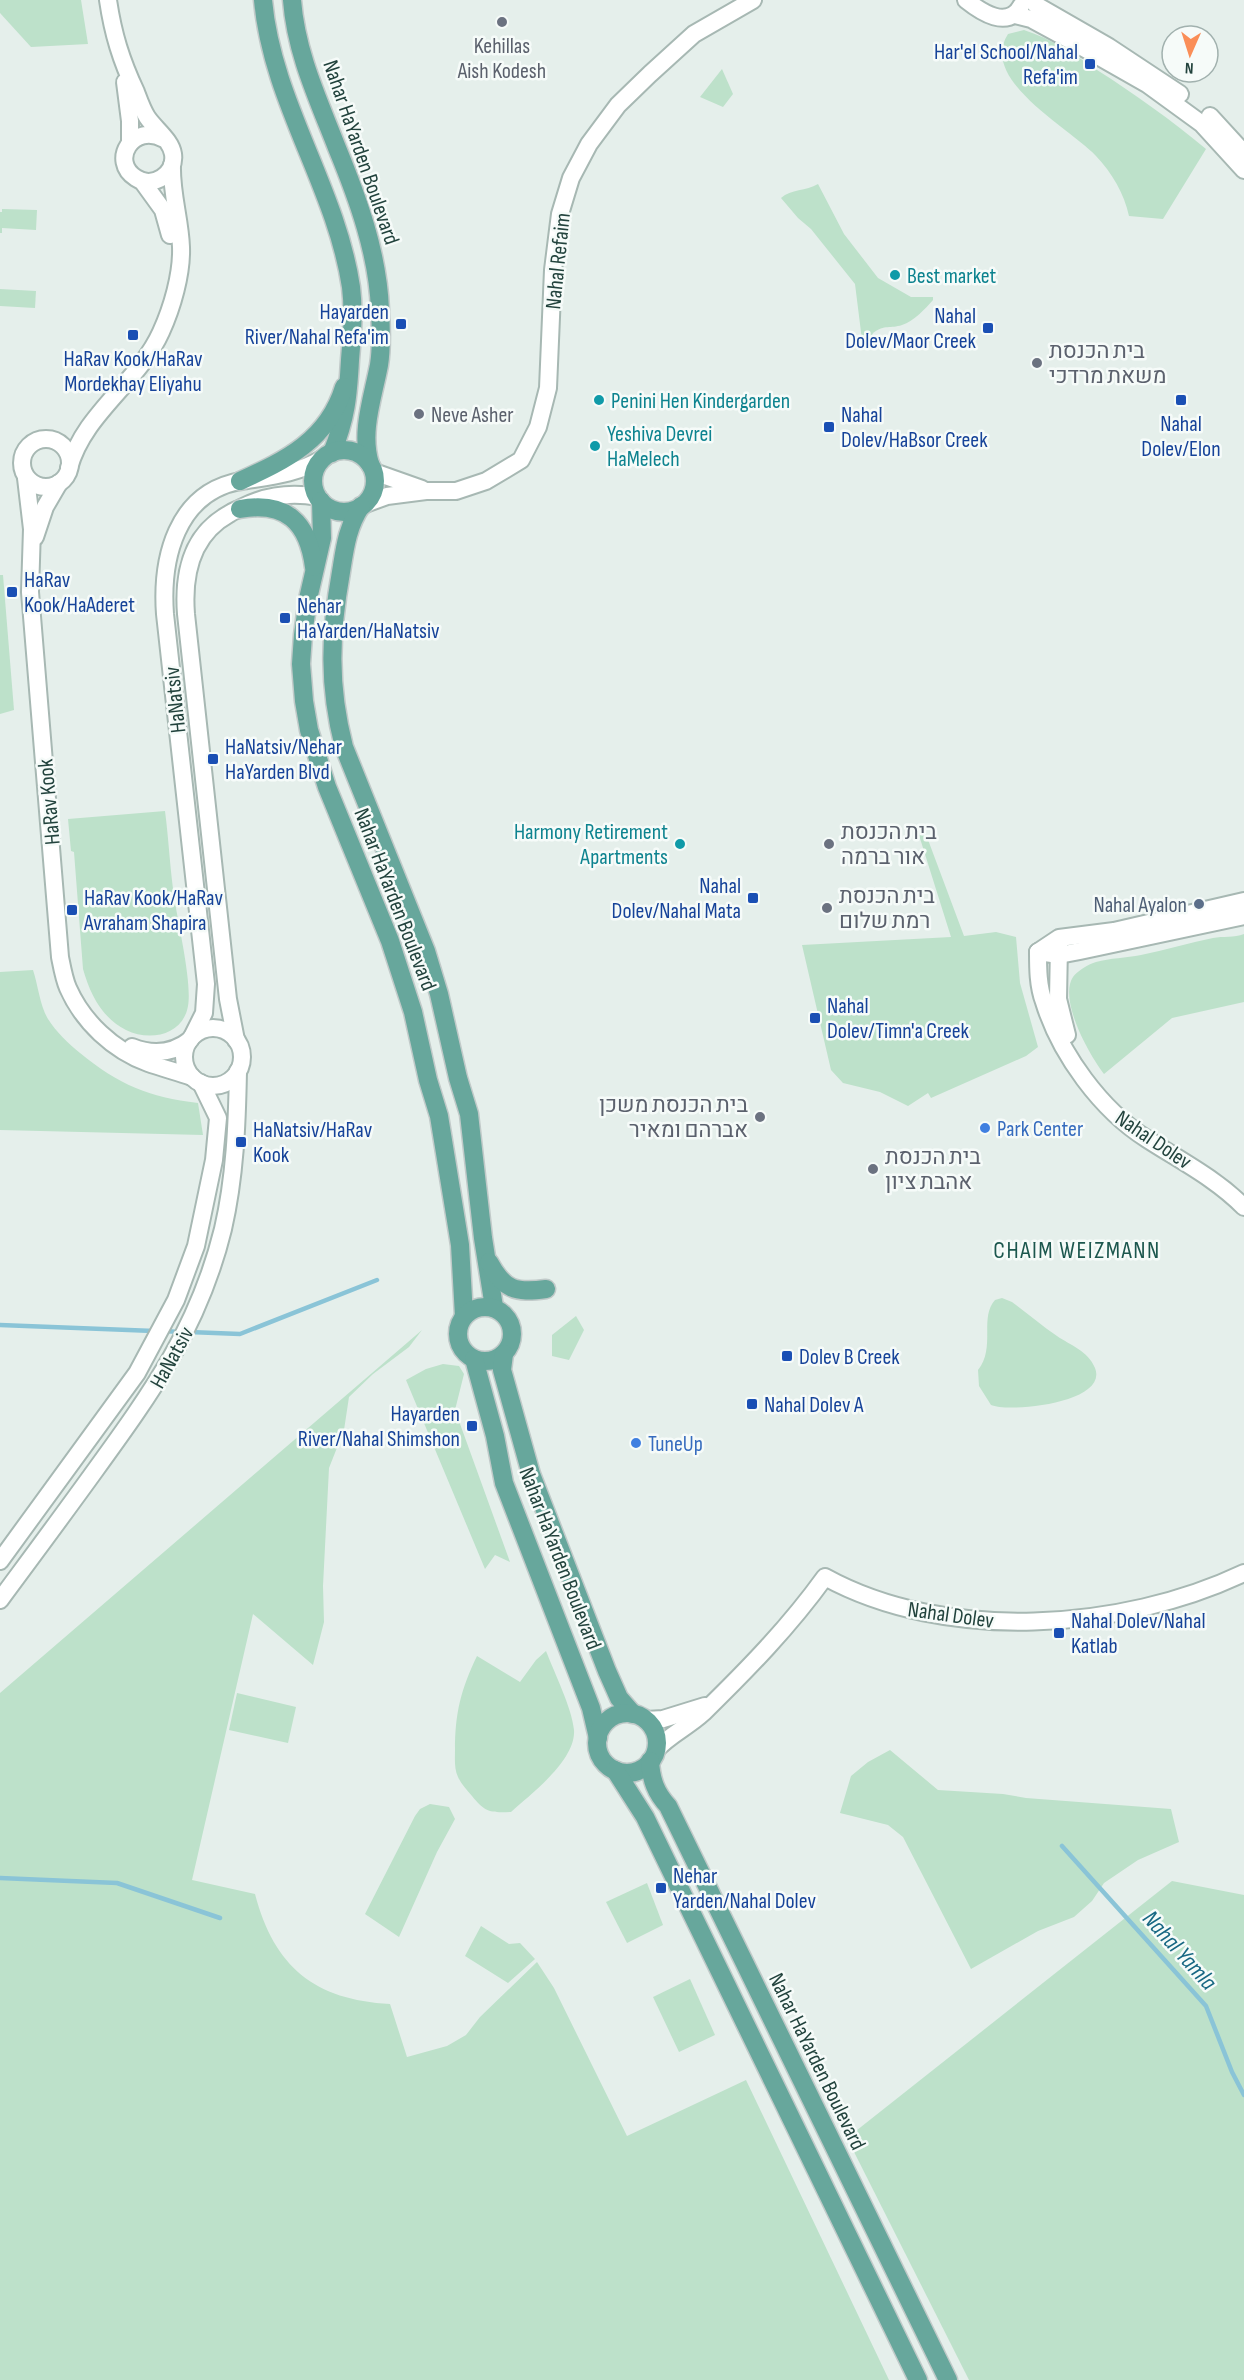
<svg xmlns="http://www.w3.org/2000/svg" width="1244" height="2380" viewBox="0 0 1244 2380" font-family="'Sofia Sans Condensed',Heebo,sans-serif">
  <rect width="100%" height="100%" fill="#e5efeb"/>
  <!-- green -->
  <g fill="#bde1ca">
    <polygon points="0,0 81,0 88,44 31,47 0,13"/>
    <path d="M1024,30C1052,39 1074,54 1097,70C1135,94 1171,120 1206,149L1163,219L1129,216C1124,193 1112,173 1096,156C1071,129 978,80 1008,34Z"/>
    <polygon points="722,69 733,94 723,107 700,97"/>
    <path d="M818,184L844,234L878,278L911,297H933V300C925,309 914,321 902,325C890,329 885,324 873,333L867,348H863L855,284L811,229L798,218L781,198C791,189 806,191 818,184Z"/>
    <polygon points="2,209 37,210 36,230 2,228 2,233 0,233 0,212 2,212"/>
    <polygon points="0,289 36,291 35,308 0,306"/>
    <polygon points="0,575 3,575 14,710 0,714"/>
    <path d="M165,811C169,841 170,872 175,902C179,928 192,983 188,1006C183,1035 150,1042 126,1030C102,1018 90,994 83,969L74,852L71,851L68,819Z"/>
    <polygon points="924,829 964,936 996,932 1016,937 1020,983 1038,1047 1026,1056 931,1098 928,1093 908,1106 880,1092 843,1083 831,1070 802,945 951,937 918,832"/>
    <path d="M1244,934V1002L1172,1018L1104,1074C1090,1056 1058,1000 1073,977C1077,971 1089,964 1096,962C1110,958 1126,958 1141,955C1165,950 1189,943 1213,938C1223,936 1234,938 1244,934Z"/>
    <path d="M33,970C38,985 40,1006 48,1019C56,1032 69,1044 80,1053C119,1085 149,1097 198,1103L203,1135L0,1130V972Z"/>
    <path d="M1002,1298L1012,1302C1027,1313 1041,1325 1057,1336C1070,1345 1088,1351 1095,1368C1109,1403 1009,1413 991,1405L979,1386L978,1370C996,1347 979,1318 995,1300Z"/>
    <polygon points="576,1316 584,1330 569,1360 552,1356 552,1335"/>
    <path d="M422,1330L409,1347L373,1374L349,1397L344,1430L329,1468L323,1586L324,1622L313,1665L253,1614L192,1880L255,1894C274,1967 315,2000 390,2004L407,2057L447,2046L466,2035L480,2017L537,1962L554,1988L627,2136L746,2080L889,2380H0V1693Z"/>
    <polygon points="443,1364 459,1366 464,1374 455,1410 510,1562 495,1555 485,1569 406,1380 426,1369"/>
    <path d="M546,1651C554,1672 572,1708 574,1730C576,1760 532,1793 511,1812C490,1813 485,1812 472,1796C467,1790 461,1784 458,1777C454,1769 455,1758 455,1750C455,1713 461,1689 477,1656L520,1682L536,1660Z"/>
    <polygon points="237,1693 296,1707 288,1743 229,1730"/>
    <polygon points="890,1750 938,1790 1003,1794 1026,1798 1171,1809 1179,1842 1138,1860 1104,1883 1092,1901 1074,1917 1038,1931 971,1969 903,1837 888,1825 840,1813 851,1776 868,1762"/>
    <polygon points="430,1804 449,1807 455,1819 437,1852 399,1937 365,1914 415,1816 420,1809"/>
    <polygon points="1172,1881 1244,1895 1244,2380 969,2380 847,2138"/>
    <polygon points="647,1883 663,1925 627,1943 606,1902"/>
    <polygon points="481,1926 509,1944 520,1943 535,1959 508,1983 465,1956"/>
    <polygon points="690,1979 715,2035 679,2052 653,1997"/>
  </g>
  <g fill="none" stroke-linecap="round" stroke-linejoin="round">
    <!-- stream -->
    <g stroke="#8ac4d7" stroke-width="4.5">
      <polyline points="0,1325 154,1331"/>
      <polyline points="162,1331 181,1332"/>
      <polyline points="189,1332 240,1334 377,1280"/>
      <polyline points="1062,1846 1206,2006 1232,2072 1244,2095"/>
      <polyline points="0,1878 117,1883 220,1918"/>
    </g>
    <!-- minor casing -->
    <g stroke="#a7b8b3" stroke-width="20">
      <g id="minor">
        <path d="M108,0C113,34 121,60 136,92C139,100 142,109 147,117C155,129 171,140 173,154C176,174 153,189 136,178C109,161 133,122 164,139"/>
        <path d="M966,0C981,12 1008,30 1021,6"/>
        <polyline points="1032,0 1036,5 1109,47 1180,94"/>
        <polyline points="1015,15 1031,19 1066,38 1147,84 1202,124 1244,170"/>
        <polyline points="125,82 130,121 130,143"/>
        <polyline points="1210,116 1244,153"/>
        <polyline points="142,181 163,210 170,235"/>
        <circle cx="46" cy="463" r="24"/>
        <path d="M69,468C84,413 138,383 161,332C172,308 182,274 181,247C180,219 171,193 172,165"/>
        <polyline points="374,472 422,489"/>
        <path d="M26,478L32,529L30,592L60,957C62,967 64,979 68,988C83,1022 113,1050 148,1063C162,1068 178,1072 192,1077"/>
        <polyline points="365,504 387,496 426,491 456,491 486,481 521,460 538,427 548,388 553,270 560,214 571,178 589,144 618,105 650,74 694,34 753,0"/>
        <polyline points="35,537 45,507 59,483"/>
        <polyline points="1059,945 1058,999 1067,1035"/>
        <path d="M1038,952C1038,968 1038,986 1044,1002C1060,1054 1101,1110 1147,1139C1181,1161 1215,1178 1244,1207"/>
        <polyline points="1038,952 1059,938 1114,931 1244,901"/>
        <polyline points="1038,952 1059,955 1080,951 1244,916"/>
        <circle cx="213" cy="1057" r="29"/>
        <path d="M192,1037L204,1013L206,984L165,614C161,559 176,493 240,481C272,476 294,475 324,458"/>
        <path d="M236,1040L228,999L186,614C183,575 191,535 229,514C233,511 237,510 241,508C266,495 291,492 318,497"/>
        <path d="M132,1047C152,1055 172,1054 190,1040"/>
        <polyline points="0,1561 137,1373 176,1300 196,1246 214,1160 218,1118 201,1083"/>
        <path d="M0,1600C31,1558 63,1515 94,1472C152,1392 199,1327 223,1229C235,1177 237,1124 238,1071"/>
        <polyline points="646,1720 663,1719 705,1706"/>
        <path d="M656,1750C669,1735 688,1727 703,1713C747,1670 789,1627 825,1577C945,1643 1122,1631 1244,1573"/>
      </g>
    </g>
    <!-- major casing -->
    <g stroke="#c1cac9" stroke-width="21">
      <g id="major">
        <path d="M263,0C272,102 336,187 351,287C354,311 352,336 350,360C348,397 346,418 332,453"/>
        <path d="M292,0C296,53 318,99 337,148C358,199 378,254 380,310C381,328 382,347 379,365C373,397 360,432 370,464"/>
        <circle cx="344" cy="481" r="31"/>
        <path d="M240,481C286,460 328,440 344,387"/>
        <polyline points="321,501 322,538 308,599 303,635 301,664 304,701 309,730 327,787 390,941 413,1012 428,1080 439,1116 460,1245 464,1316"/>
        <path d="M361,506C347,528 345,547 341,572C330,634 328,685 344,747L426,951L439,994L458,1078L469,1114L483,1238L494,1307"/>
        <path d="M240,509C286,501 308,522 314,567"/>
        <path d="M489,1262C504,1290 515,1293 546,1289"/>
        <circle cx="485" cy="1334" r="27"/>
        <polyline points="504,1354 502,1370 531,1474 607,1671 619,1698 633,1714"/>
        <polyline points="474,1359 495,1436 504,1483 591,1708 598,1738"/>
        <circle cx="627" cy="1743" r="30"/>
        <path d="M650,1761C651,1780 656,1793 668,1806L948,2380"/>
        <polyline points="615,1770 645,1817 918,2380"/>
      </g>
    </g>
    <!-- minor -->
    <use href="#minor" stroke="#fff" stroke-width="16"/>
    <!-- major -->
    <use href="#major" stroke="#67a79c" stroke-width="18"/>
  </g>
  <!-- markers -->
  <g fill="#6b7280" stroke="#f6fbf9" stroke-width="2">
    <circle cx="502" cy="22" r="6"/>
    <circle cx="1037" cy="363" r="6"/>
    <circle cx="419" cy="414" r="6"/>
    <circle cx="829" cy="844" r="6"/>
    <circle cx="827" cy="908" r="6"/>
    <circle cx="760" cy="1117" r="6"/>
    <circle cx="873" cy="1169" r="6"/>
  </g>
  <g fill="#1a4fb4" stroke="#f6fbf9" stroke-width="2">
    <rect x="1084" y="58" width="12" height="12" rx="3"/>
    <rect x="395" y="318" width="12" height="12" rx="3"/>
    <rect x="982" y="322" width="12" height="12" rx="3"/>
    <rect x="127" y="329" width="12" height="12" rx="3"/>
    <rect x="1175" y="394" width="12" height="12" rx="3"/>
    <rect x="823" y="421" width="12" height="12" rx="3"/>
    <rect x="6" y="586" width="12" height="12" rx="3"/>
    <rect x="279" y="612" width="12" height="12" rx="3"/>
    <rect x="207" y="753" width="12" height="12" rx="3"/>
    <rect x="747" y="892" width="12" height="12" rx="3"/>
    <rect x="66" y="904" width="12" height="12" rx="3"/>
    <rect x="809" y="1012" width="12" height="12" rx="3"/>
    <rect x="235" y="1136" width="12" height="12" rx="3"/>
    <rect x="781" y="1350" width="12" height="12" rx="3"/>
    <rect x="746" y="1398" width="12" height="12" rx="3"/>
    <rect x="466" y="1420" width="12" height="12" rx="3"/>
    <rect x="1053" y="1627" width="12" height="12" rx="3"/>
    <rect x="655" y="1882" width="12" height="12" rx="3"/>
  </g>
  <g fill="#0f9aa8" stroke="#f6fbf9" stroke-width="2">
    <circle cx="895" cy="275" r="6"/>
    <circle cx="599" cy="400" r="6"/>
    <circle cx="595" cy="446" r="6"/>
    <circle cx="680" cy="844" r="6"/>
  </g>
  <circle fill="#5c6f8a" stroke="#f6fbf9" stroke-width="2" cx="1199" cy="904" r="6"/>
  <g fill="#3f7fe0" stroke="#f6fbf9" stroke-width="2">
    <circle cx="985" cy="1128" r="6"/>
    <circle cx="636" cy="1443" r="6"/>
  </g>
  <g text-anchor="middle" stroke-width="5" stroke-linejoin="round" paint-order="stroke">
    <!-- worship labels -->
    <g font-size="22" fill="#5b616d" stroke="#f6fbf9" text-anchor="start">
      <text x="502" y="53" text-anchor="middle">Kehillas<tspan x="502" dy="25">Aish Kodesh</tspan></text>
      <text x="1049" y="358">בית הכנסת<tspan x="1049" dy="25">משאת מרדכי</tspan></text>
      <text x="431" y="422">Neve Asher</text>
      <text x="841" y="839">בית הכנסת<tspan x="841" dy="25">אור ברמה</tspan></text>
      <text x="839" y="903">בית הכנסת<tspan x="839" dy="25">רמת שלום</tspan></text>
      <text x="748" y="1112" text-anchor="end">בית הכנסת משכן<tspan x="748" dy="25">אברהם ומאיר</tspan></text>
      <text x="885" y="1164">בית הכנסת<tspan x="885" dy="25">אהבת ציון</tspan></text>
    </g>
    <!-- transit labels -->
    <g font-size="22" fill="#164399" stroke="#f6fbf9" text-anchor="start">
      <text x="1078" y="59" text-anchor="end">Har'el School/Nahal<tspan x="1078" dy="25">Refa'im</tspan></text>
      <text x="389" y="319" text-anchor="end">Hayarden<tspan x="389" dy="25">River/Nahal Refa'im</tspan></text>
      <text x="976" y="323" text-anchor="end">Nahal<tspan x="976" dy="25">Dolev/Maor Creek</tspan></text>
      <text x="133" y="366" text-anchor="middle">HaRav Kook/HaRav<tspan x="133" dy="25">Mordekhay Eliyahu</tspan></text>
      <text x="841" y="422">Nahal<tspan x="841" dy="25">Dolev/HaBsor Creek</tspan></text>
      <text x="1181" y="431" text-anchor="middle">Nahal<tspan x="1181" dy="25">Dolev/Elon</tspan></text>
      <text x="24" y="587">HaRav<tspan x="24" dy="25">Kook/HaAderet</tspan></text>
      <text x="297" y="613">Nehar<tspan x="297" dy="25">HaYarden/HaNatsiv</tspan></text>
      <text x="225" y="754">HaNatsiv/Nehar<tspan x="225" dy="25">HaYarden Blvd</tspan></text>
      <text x="741" y="893" text-anchor="end">Nahal<tspan x="741" dy="25">Dolev/Nahal Mata</tspan></text>
      <text x="84" y="905">HaRav Kook/HaRav<tspan x="84" dy="25">Avraham Shapira</tspan></text>
      <text x="827" y="1013">Nahal<tspan x="827" dy="25">Dolev/Timn'a Creek</tspan></text>
      <text x="253" y="1137">HaNatsiv/HaRav<tspan x="253" dy="25">Kook</tspan></text>
      <text x="799" y="1364">Dolev B Creek</text>
      <text x="764" y="1412">Nahal Dolev A</text>
      <text x="460" y="1421" text-anchor="end">Hayarden<tspan x="460" dy="25">River/Nahal Shimshon</tspan></text>
      <text x="1071" y="1628">Nahal Dolev/Nahal<tspan x="1071" dy="25">Katlab</tspan></text>
      <text x="673" y="1883">Nehar<tspan x="673" dy="25">Yarden/Nahal Dolev</tspan></text>
    </g>
    <!-- street labels -->
    <g font-size="22" fill="#22433d" stroke="#f6fbf9">
      <text transform="translate(362 152) rotate(71)" y="8">Nahar HaYarden Boulevard</text>
      <text transform="translate(557 261) rotate(-84)" y="8">Nahal Refaim</text>
      <text transform="translate(174 700) rotate(-96)" y="8">HaNatsiv</text>
      <text transform="translate(48 802) rotate(-95)" y="8">HaRav Kook</text>
      <text transform="translate(396 899) rotate(69)" y="8">Nahar HaYarden Boulevard</text>
      <text transform="translate(1154 1139) rotate(34)" y="8">Nahal Dolev</text>
      <text transform="translate(171 1357) rotate(-61)" y="8">HaNatsiv</text>
      <text transform="translate(561 1558) rotate(69)" y="8">Nahar HaYarden Boulevard</text>
      <text transform="translate(951 1614) rotate(8)" y="8">Nahal Dolev</text>
      <text transform="translate(818 2061) rotate(64)" y="8">Nahar HaYarden Boulevard</text>
    </g>
    <!-- culture labels -->
    <g font-size="22" fill="#0d838f" stroke="#f6fbf9" text-anchor="start">
      <text x="907" y="283">Best market</text>
      <text x="611" y="408">Penini Hen Kindergarden</text>
      <text x="607" y="441">Yeshiva Devrei<tspan x="607" dy="25">HaMelech</tspan></text>
      <text x="668" y="839" text-anchor="end">Harmony Retirement<tspan x="668" dy="25">Apartments</tspan></text>
    </g>
    <!-- service labels -->
    <g font-size="22" fill="#4e5e75" stroke="#f6fbf9" text-anchor="end">
      <text x="1187" y="912">Nahal Ayalon</text>
    </g>
    <!-- shop labels -->
    <g font-size="22" fill="#366cbe" stroke="#f6fbf9" text-anchor="start">
      <text x="997" y="1136">Park Center</text>
      <text x="648" y="1451">TuneUp</text>
    </g>
    <!-- neighbourhood labels -->
    <g font-size="24" letter-spacing="1.5" fill="#1c574e" stroke="#f6fbf9">
      <text x="1077" y="1258">CHAIM WEIZMANN</text>
    </g>
    <!-- water labels -->
    <g font-size="24" font-style="italic" fill="#186883" stroke="#f6fbf9">
      <text transform="translate(1180 1950) rotate(48)" y="8">Nahal Yamla</text>
    </g>
  </g>
  <!-- north arrow -->
  <g transform="translate(1190 54) rotate(183)"><circle r="28" fill="#f6fbf9" stroke="#a1b1ae" stroke-width="1.5"/>
  <path d="M0-4.5L10 22L0 15L-10 22Z" fill="#fa8e58"/>
  <text y="-9" font-size="16" font-weight="bold" text-anchor="middle" fill="#22433d">N</text>
  </g>
</svg>
